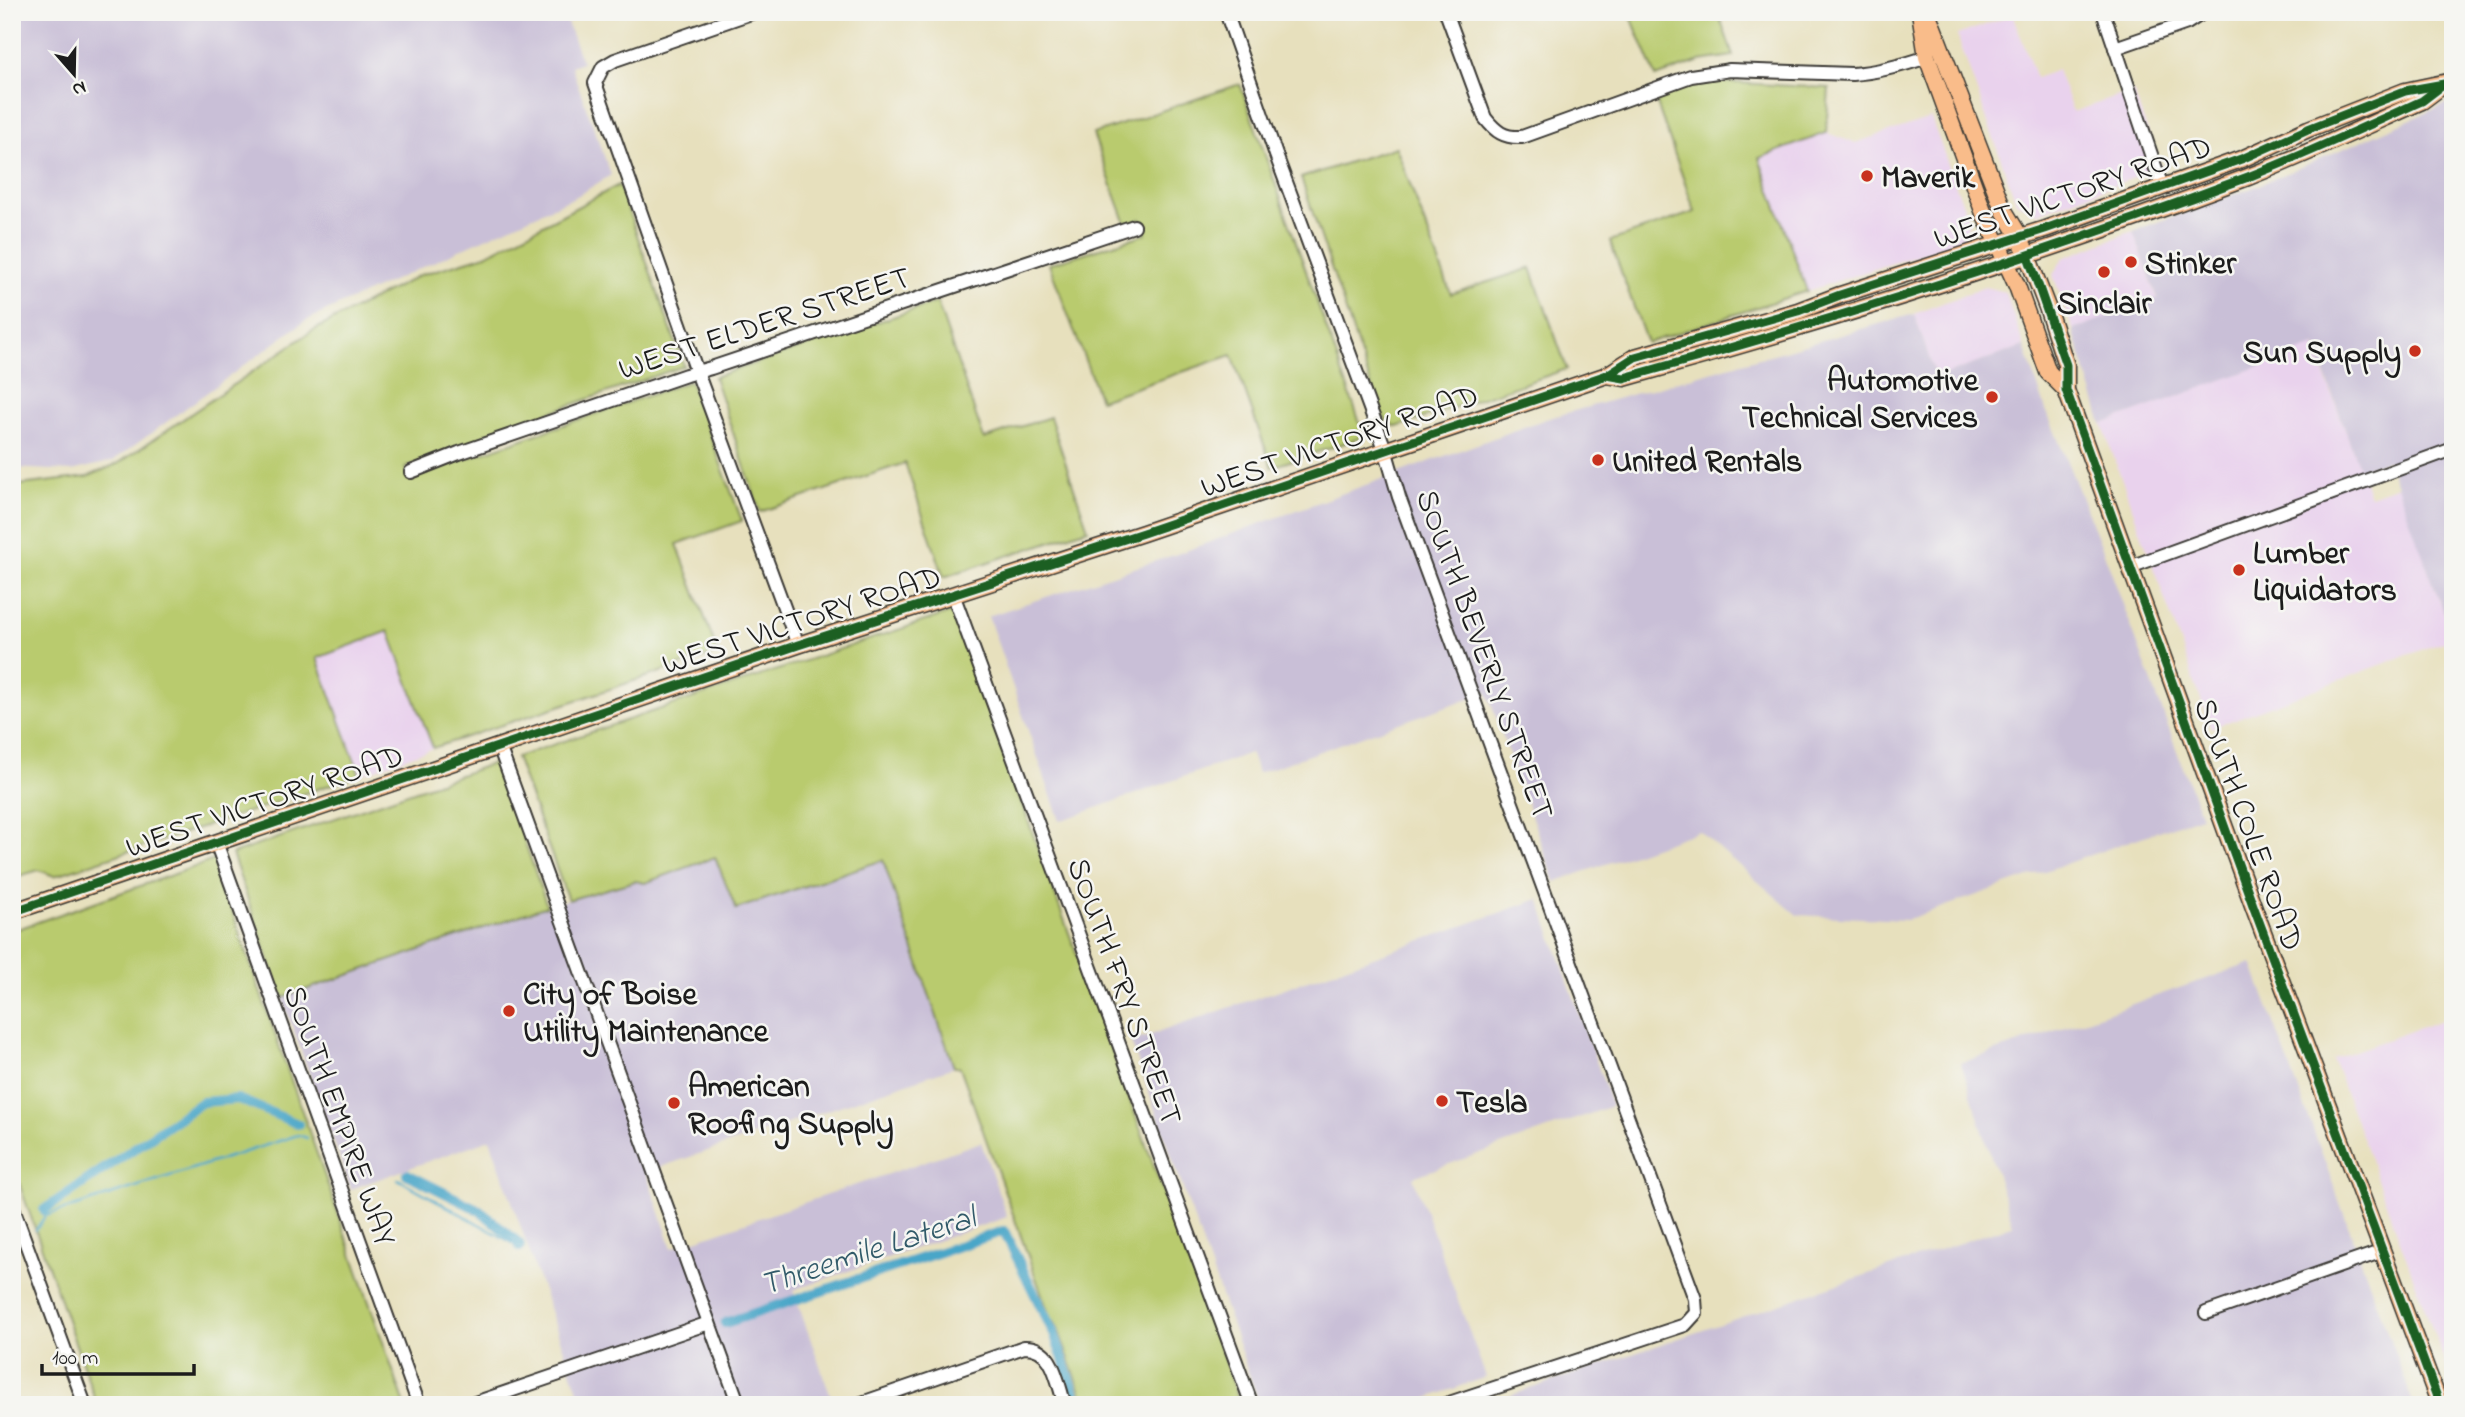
<svg xmlns="http://www.w3.org/2000/svg" width="2465" height="1417" viewBox="0 0 2465 1417" font-family="'Indie Flower',sans-serif">
  <rect width="100%" height="100%" fill="#f6f6f2"/>
  <filter id="ink" filterUnits="userSpaceOnUse"><feTurbulence type="fractalNoise" baseFrequency=".0143" numOctaves="2"/><feDisplacementMap in="SourceGraphic" scale="14" xChannelSelector="R" yChannelSelector="G"/><feConvolveMatrix kernelMatrix="1 2 1 2 8 2 1 2 1" color-interpolation-filters="sRGB"/></filter>
  <filter id="wash" filterUnits="userSpaceOnUse"><feTurbulence type="fractalNoise" baseFrequency=".00686" numOctaves="4" result="noise"/><feDisplacementMap in="SourceGraphic" scale="28" xChannelSelector="R" yChannelSelector="G"/><feGaussianBlur stdDeviation="1.57" result="paint"/><feColorMatrix in="noise" values="0 0 0 0 0 0 0 0 0 0 0 0 0 0 0 0 0 1.4 0 .05"/><feComposite in="paint" operator="in"/></filter>
  <g filter="url(#wash)">
    <rect width="100%" height="100%" fill="#e7e0bd"/>
    <!-- built -->
    <g fill="#e9d2ed">
      <polygon points="2013,15 2036,78 2057,70 2073,112 2133,91 2161,168 2038,213 2016,202 1957,35"/>
      <polygon points="1931,118 1969,221 1964,240 1807,291 1758,158 1826,133 1855,143"/>
      <polygon points="2133,231 2158,299 2073,330 2053,275 2063,258"/>
      <polygon points="1985,287 2005,292 2024,346 1936,378 1914,314"/>
      <polygon points="2314,346 2370,496 2398,486 2453,638 2211,728 2102,424"/>
      <polygon points="390,631 433,748 360,775 317,658"/>
      <polygon points="2453,1016 2453,1385 2333,1059"/>
    </g>
    <!-- industrial -->
    <g fill="#c9bfd7">
      <polygon points="12,12 563,12 582,62 571,66 611,175 577,196 305,321 113,461 72,471 12,468"/>
      <polygon points="2453,101 2453,637 2388,461 2360,470 2315,346 2102,424 2073,330 2158,298 2133,231 2257,186"/>
      <polygon points="1914,314 1936,378 2024,346 2046,410 2103,550 2201,816 1906,920 1797,915 1699,831 1555,882 1487,692 1258,773 1250,753 1060,821 988,616 1180,553 1546,419"/>
      <polygon points="715,857 736,909 883,859 954,1067 646,1172 672,1248 981,1142 1007,1217 793,1290 834,1405 583,1405 490,1139 351,1189 282,998 547,906 636,881 645,883"/>
      <polygon points="1539,899 1612,1106 1413,1177 1486,1377 1409,1405 1260,1405 1131,1042"/>
      <polygon points="2252,963 2414,1405 1482,1405 2013,1225 1961,1063"/>
    </g>
    <!-- green -->
    <g fill="#b9cb6e" stroke="#6a7445" stroke-width="2">
      <polygon points="1629,12 1718,12 1733,56 1700,61 1656,77"/>
      <polygon points="1700,81 1829,88 1826,133 1759,158 1807,291 1647,343 1610,241 1695,212 1655,98"/>
      <polygon points="1240,84 1361,426 1360,438 1272,467 1232,355 1100,400 1049,264 1146,234 1141,219 1126,224 1093,134"/>
      <polygon points="1396,147 1451,294 1531,268 1567,369 1397,427 1388,423 1380,412 1301,178"/>
      <polygon points="619,185 684,366 507,427 405,468 410,478 690,381 742,521 677,544 718,653 433,748 389,631 317,658 360,775 54,876 39,870 12,878 12,486 87,477 119,463 312,331 420,275 486,255"/>
      <polygon points="937,302 984,439 1050,417 1088,529 944,577 905,463 760,512 714,377"/>
      <polygon points="952,612 1241,1405 1086,1405 1058,1329 1050,1317 960,1067 954,1067 883,860 736,909 715,857 645,883 635,881 568,900 516,757"/>
      <polygon points="497,762 547,906 282,998 232,854"/>
      <polygon points="214,860 405,1405 97,1405 12,1163 12,931"/>
    </g>
    <g fill="none" stroke-linecap="round" stroke-linejoin="round">
      <!-- stream -->
      <g stroke="#4aa6c8" stroke-width="2.5">
        <polyline points="398,1179 520,1247"/>
        <polyline points="36,1230 45,1216 298,1135 307,1138"/>
      </g>
      <!-- canal -->
      <g stroke="#4aa6c8" stroke-width="10">
        <polyline points="407,1174 479,1210 519,1243 520,1247"/>
        <polyline points="44,1210 202,1102 238,1099 298,1124"/>
        <polyline points="725,1323 1004,1231 1055,1336 1079,1405"/>
      </g>
    </g>
  </g>
  <g filter="url(#ink)">
    <g fill="none" stroke-linecap="round" stroke-linejoin="round">
      <!-- minor casing -->
      <g stroke="#3a3934" stroke-width="16">
        <g id="minor">
          <polyline points="754,12 615,60 603,67 595,83 697,372 798,645"/>
          <polyline points="1226,12 1276,155 1385,449 1399,497 1695,1299 1696,1313 1685,1325 1443,1405"/>
          <path d="M1446,12L1485,118C1496,132 1504,138 1522,137L1691,76L1730,70L1852,74C1879,72 1901,66 1927,57"/>
          <polyline points="2103,12 2162,187"/>
          <polyline points="2115,48 2187,23 2204,12"/>
          <polyline points="411,472 459,453 686,375 711,368 1134,226"/>
          <polyline points="2130,567 2453,449"/>
          <polyline points="953,594 1252,1405"/>
          <polyline points="499,746 739,1405"/>
          <polyline points="216,842 419,1405"/>
          <polyline points="12,1205 85,1405"/>
          <polyline points="2206,1313 2383,1251"/>
          <polyline points="469,1405 709,1323"/>
          <path d="M856,1405L1024,1347C1054,1346 1057,1382 1065,1405"/>
        </g>
      </g>
      <!-- major casing -->
      <g stroke="#3a3934" stroke-width="19">
        <g id="major">
          <polyline points="1920,12 1927,57 1985,216 2017,286 2048,372 2066,390"/>
          <polyline points="1927,12 2003,209 2020,237 2047,307 2066,365 2066,390 2254,908 2440,1405"/>
          <path d="M1607,375L1624,378C1835,320 2043,254 2248,177C2307,154 2364,127 2422,101L2442,86"/>
          <polyline points="12,912 798,645 1143,533 1607,375 1635,357 1798,311 1840,295 2045,229 2244,158 2308,129 2405,91 2453,81"/>
        </g>
      </g>
      <!-- minor -->
      <use href="#minor" stroke="#fff" stroke-width="12"/>
      <!-- major -->
      <use href="#major" stroke="#f9bc8a" stroke-width="16"/>
      <!-- cycleway casing -->
      <g stroke="#f6f6f2" stroke-width="13">
        <g id="cycleway">
          <polyline points="2028,256 2066,365 2066,390 2254,908 2440,1405"/>
          <path d="M1607,375L1624,378C1835,320 2043,254 2248,177C2307,154 2364,127 2422,101L2443,85"/>
          <polyline points="12,912 798,645 1143,533 1607,375 1635,357 1798,311 1840,295 2045,229 2244,158 2308,129 2405,91 2444,84"/>
        </g>
      </g>
      <!-- cycleway -->
      <use href="#cycleway" stroke="#1b5e20" stroke-width="9"/>
    </g>
  </g>
  <!-- markers -->
  <g fill="#c8321e" stroke="#f6f6f2" stroke-width="2.5">
    <circle cx="1867" cy="176" r="7"/>
    <circle cx="2131" cy="262" r="7"/>
    <circle cx="2104" cy="272" r="7"/>
    <circle cx="2415" cy="351" r="7"/>
    <circle cx="1992" cy="397" r="7"/>
    <circle cx="1598" cy="460" r="7"/>
    <circle cx="2239" cy="570" r="7"/>
    <circle cx="509" cy="1011" r="7"/>
    <circle cx="1442" cy="1101" r="7"/>
    <circle cx="674" cy="1103" r="7"/>
  </g>
  <g text-anchor="middle" stroke-width="5" stroke-linejoin="round" paint-order="stroke">
    <!-- poi labels -->
    <g font-size="32" font-weight="bold" fill="#1c1c1c" stroke="#f6f6f2" text-anchor="start">
      <text x="1881" y="187">Maverik</text>
      <text x="2145" y="273">Stinker</text>
      <text x="2104" y="313" text-anchor="middle">Sinclair</text>
      <text x="2401" y="362" text-anchor="end">Sun Supply</text>
      <text x="1978" y="390" text-anchor="end">Automotive<tspan x="1978" dy="37">Technical Services</tspan></text>
      <text x="1612" y="471">United Rentals</text>
      <text x="2253" y="563">Lumber<tspan x="2253" dy="37">Liquidators</tspan></text>
      <text x="523" y="1004">City of Boise<tspan x="523" dy="37">Utility Maintenance</tspan></text>
      <text x="688" y="1096">American<tspan x="688" dy="37">Roofing Supply</tspan></text>
      <text x="1456" y="1112">Tesla</text>
    </g>
    <!-- street labels -->
    <g font-size="32" fill="#1c1c1c" stroke="#f6f6f2">
      <text transform="translate(2072 191) rotate(-19)" y="11">WEST VICTORY ROAD</text>
      <text transform="translate(764 322) rotate(-18)" y="11">WEST ELDER STREET</text>
      <text transform="translate(1339 440) rotate(-19)" y="11">WEST VICTORY ROAD</text>
      <text transform="translate(801 619) rotate(-18)" y="11">WEST VICTORY ROAD</text>
      <text transform="translate(1486 654) rotate(70)" y="11">SOUTH BEVERLY STREET</text>
      <text transform="translate(264 800) rotate(-19)" y="11">WEST VICTORY ROAD</text>
      <text transform="translate(2250 824) rotate(70)" y="11">SOUTH COLE ROAD</text>
      <text transform="translate(1126 991) rotate(70)" y="11">SOUTH FRY STREET</text>
      <text transform="translate(341 1115) rotate(70)" y="11">SOUTH EMPIRE WAY</text>
    </g>
    <!-- water labels -->
    <g font-size="33" font-style="italic" fill="#315a69" stroke="#f6f6f2">
      <text transform="translate(867 1249) rotate(-18)" y="12">Threemile Lateral</text>
    </g>
  </g>
  <!-- margin -->
  <rect width="2465" height="1417" fill="none" stroke="#f6f6f2" stroke-width="42"/>
  <!-- north arrow -->
  <g transform="translate(74 74) rotate(160)" stroke="#f6f6f2" stroke-width="5" paint-order="stroke">
  <path d="M0-5L12 26L0 18L-12 26Z" fill="#1c1c1c"/>
  <text y="-10" font-size="19" font-weight="bold" text-anchor="middle" fill="#1c1c1c">N</text>
  </g>
  <!-- scale -->
  <path d="M42 1364v10h152v-10" fill="none" stroke="#1c1c1c" stroke-width="3.5"/>
  <text x="52" y="1364" font-size="21" fill="#1c1c1c" stroke="#f6f6f2" stroke-width="5" paint-order="stroke">100 m</text>
</svg>
